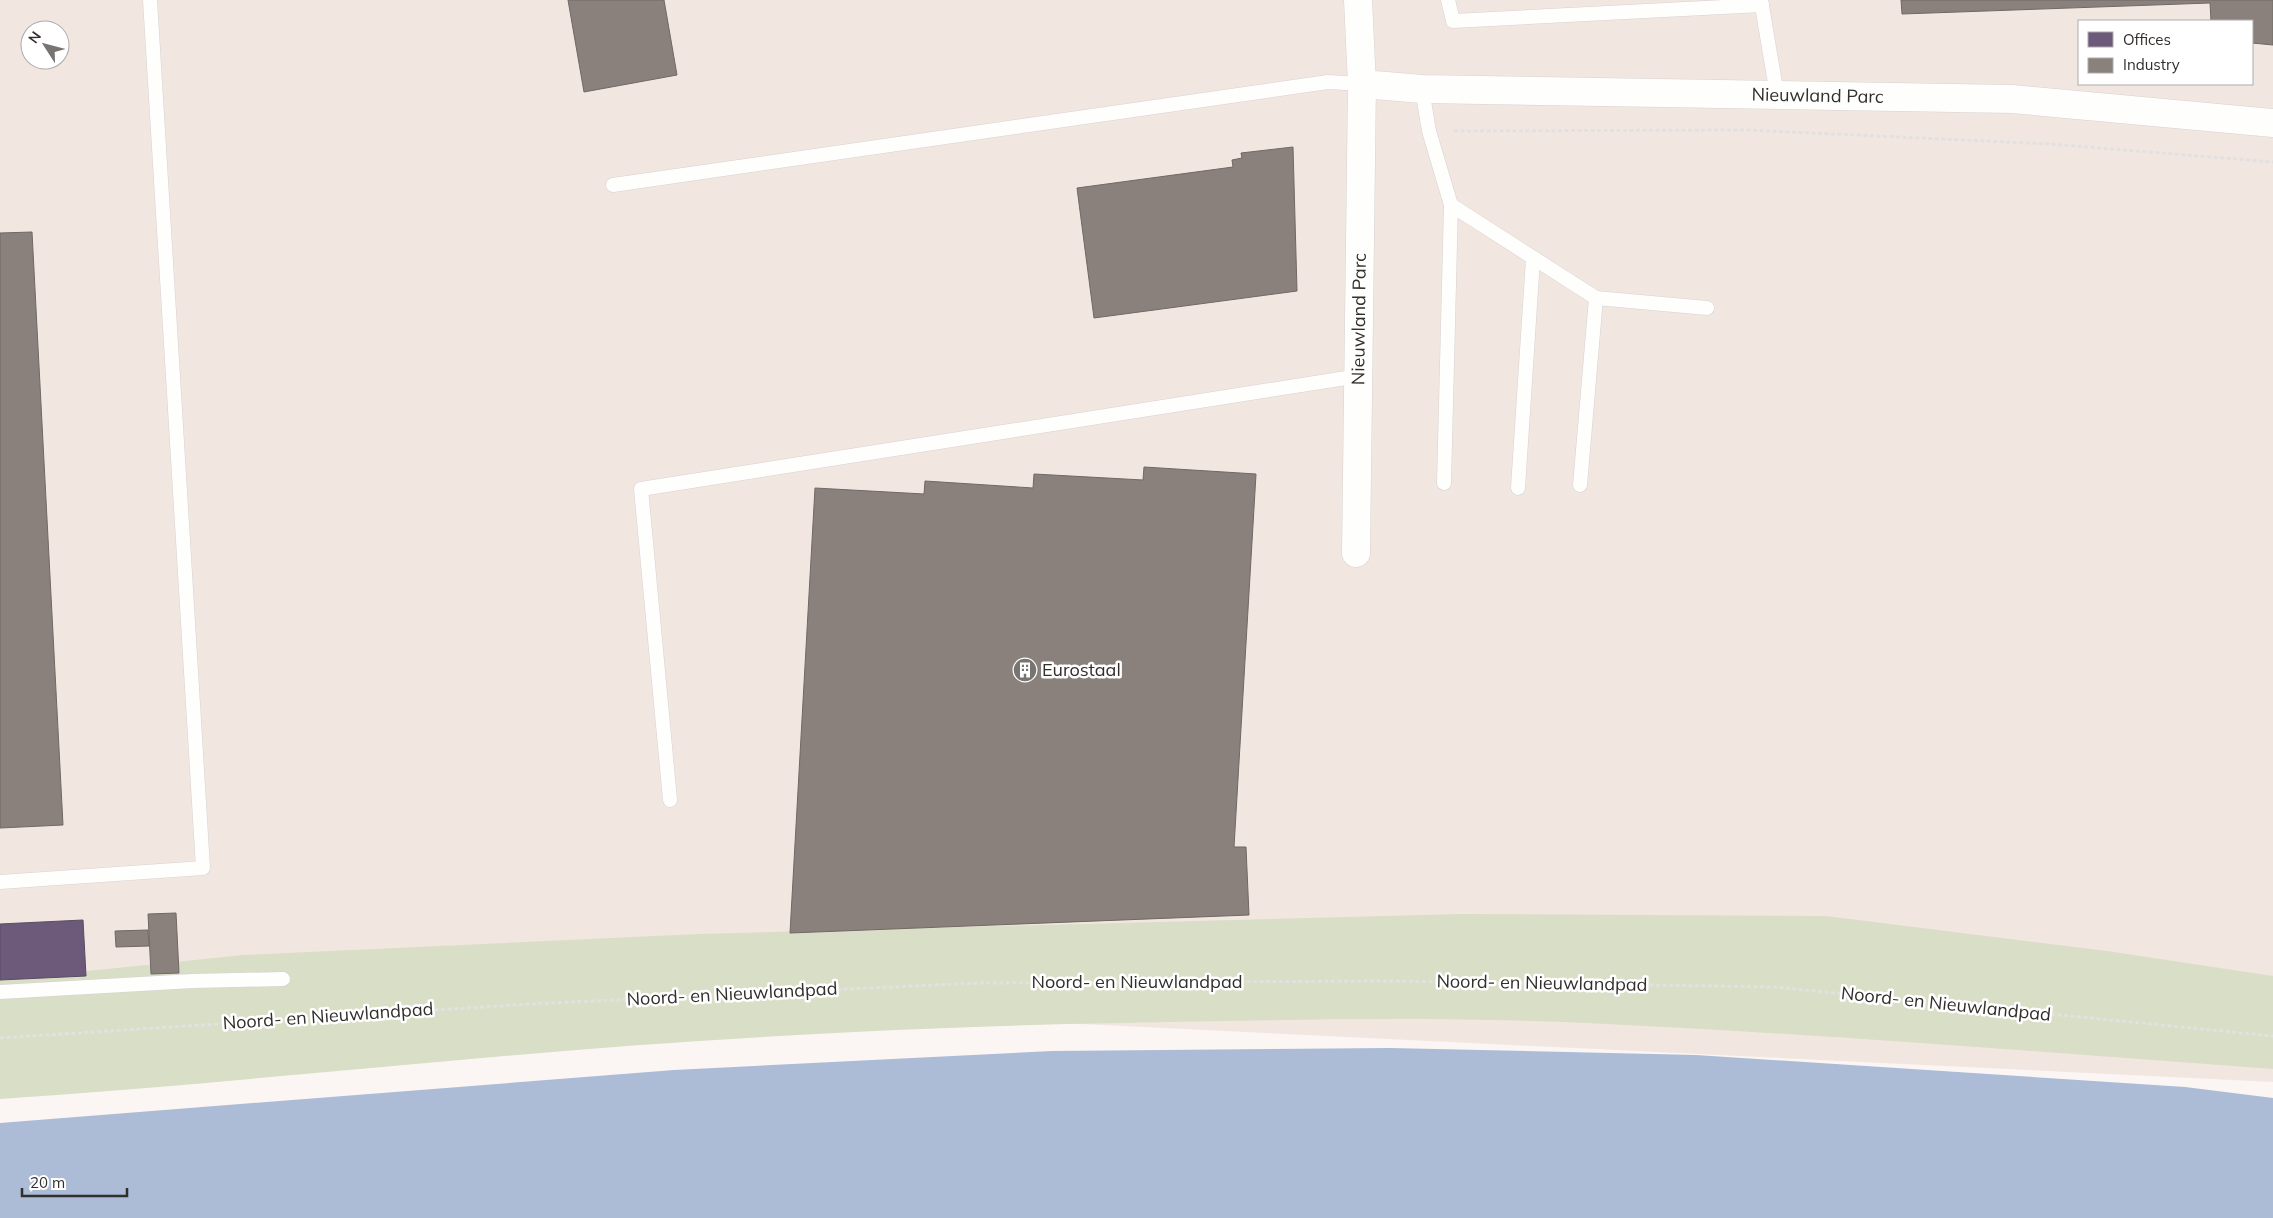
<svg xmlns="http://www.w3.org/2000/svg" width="2273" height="1218" viewBox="0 0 2273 1218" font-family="Mulish,sans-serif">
  <rect width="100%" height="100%" fill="#fbf6f4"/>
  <!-- built -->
  <path fill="#f2e6e0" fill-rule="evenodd" d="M0,0H2273V1082L1019,1021L0,1032ZM2079,21H2252V84H2079ZM30,30H60V60H30Z"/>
  <!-- green -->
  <path fill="#d9dec6" d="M1459,914L1826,916L2107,951L2273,976V1069C2045,1052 1816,1034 1588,1023C1432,1016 1275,1020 1119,1023C955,1026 791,1034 627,1046C418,1062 209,1085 0,1099V980L243,955L698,934Z"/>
  <!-- water -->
  <polygon fill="#acbbd6" points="1390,1048 1696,1055 2185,1087 2273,1098 2273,1218 0,1218 0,1123 674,1070 1052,1051"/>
  <!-- offices -->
  <polygon fill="#6d597a" stroke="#5b4c63" points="83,920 86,976 0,980 0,924"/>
  <!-- industry -->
  <g fill="#8a817c" stroke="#706864">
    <polygon points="568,0 664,0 677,75 584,92"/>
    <polygon points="1901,0 2273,0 2273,45 2252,43 2252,21 2211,21 2210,3 1902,14"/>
    <polygon points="1293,147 1297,291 1094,318 1077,188 1233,167 1232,160 1242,158 1241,153"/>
    <polygon points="32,232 63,825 0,828 0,233"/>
    <polygon points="1144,467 1256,474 1234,847 1246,847 1249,915 790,933 815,488 924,494 925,481 1033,488 1034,474 1143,480"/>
    <polygon points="176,913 179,973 151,974 148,914"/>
    <polygon points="148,930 149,946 116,947 115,931"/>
  </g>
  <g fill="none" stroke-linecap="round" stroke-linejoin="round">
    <!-- service casing -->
    <g stroke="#d6d2d0" stroke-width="15">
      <g id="service">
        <polyline points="1448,0 1453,21 1762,5"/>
        <polyline points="1761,0 1777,95"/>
        <polyline points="1422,89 1429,131 1451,205 1444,483"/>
        <polyline points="613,185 1328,82 1362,84"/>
        <polyline points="1451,205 1596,298 1707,308"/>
        <polyline points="1580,485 1596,298"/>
        <polyline points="1518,488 1533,259"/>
        <polyline points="670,800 641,489 1359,376"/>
        <polyline points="0,882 203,868 150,0"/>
        <polyline points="0,992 193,981 283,979"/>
      </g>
    </g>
    <!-- minor casing -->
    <g stroke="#d6d2d0" stroke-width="29">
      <g id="minor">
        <path id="s1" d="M1358,0L1362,84L1422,89L2012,99L2273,123"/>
        <path id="s2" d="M1356,553L1362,84"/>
      </g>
    </g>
    <!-- path -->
    <g stroke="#e2e1e0" stroke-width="3" stroke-dasharray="4 2.5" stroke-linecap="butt">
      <polyline points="1454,131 1747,130 2050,144 2273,162"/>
      <polyline points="0,1038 529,1004 978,983 1389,981 1774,987 2273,1036"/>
    </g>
    <!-- service -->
    <use href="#service" stroke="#fefefd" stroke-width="14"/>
    <!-- minor -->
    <use href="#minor" stroke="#fefefd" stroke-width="28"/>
  </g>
  <!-- icons -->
  <defs>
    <g id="building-disc" transform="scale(1.25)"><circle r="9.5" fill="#787472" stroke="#fff"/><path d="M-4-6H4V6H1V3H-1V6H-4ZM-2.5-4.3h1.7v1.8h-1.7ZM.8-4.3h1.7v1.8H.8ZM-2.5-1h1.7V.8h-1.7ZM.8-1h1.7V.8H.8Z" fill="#fff"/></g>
  </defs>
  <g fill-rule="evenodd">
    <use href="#building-disc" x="1025" y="670"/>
  </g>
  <g text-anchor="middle" stroke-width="5" stroke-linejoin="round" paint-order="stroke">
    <!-- street labels -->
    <g font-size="18" fill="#322e2c" stroke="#fff">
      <text dy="6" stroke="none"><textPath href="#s1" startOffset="540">Nieuwland Parc</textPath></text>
      <text dy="6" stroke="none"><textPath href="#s2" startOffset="234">Nieuwland Parc</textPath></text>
      <text x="1137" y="988">Noord- en Nieuwlandpad</text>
      <text transform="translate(1542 983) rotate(1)" y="6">Noord- en Nieuwlandpad</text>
      <text transform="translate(732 994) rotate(-3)" y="6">Noord- en Nieuwlandpad</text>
      <text transform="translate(1946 1004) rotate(6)" y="6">Noord- en Nieuwlandpad</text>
      <text transform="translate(328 1016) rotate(-4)" y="6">Noord- en Nieuwlandpad</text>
    </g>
    <!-- poi labels -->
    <g font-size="18" fill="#322e2c" stroke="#fff" text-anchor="start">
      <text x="1042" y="676">Eurostaal</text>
    </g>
  </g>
  <!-- legend -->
  <rect x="2078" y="20" width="175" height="65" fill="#ffffff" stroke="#adabab"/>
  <rect x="2088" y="32" width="25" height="15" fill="#6d597a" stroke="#adabab"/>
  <text x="2123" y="45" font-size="15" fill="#322e2c">Offices</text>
  <rect x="2088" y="58" width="25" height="15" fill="#8a817c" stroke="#adabab"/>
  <text x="2123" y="70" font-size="15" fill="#322e2c">Industry</text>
  <!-- north arrow -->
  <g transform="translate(45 45) rotate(306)"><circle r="24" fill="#ffffff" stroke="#adabab"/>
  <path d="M0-4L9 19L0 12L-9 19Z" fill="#787472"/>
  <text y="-8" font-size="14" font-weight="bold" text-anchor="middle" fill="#322e2c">N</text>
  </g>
  <!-- scale -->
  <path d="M22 1188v8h105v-8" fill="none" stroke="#322e2c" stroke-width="2.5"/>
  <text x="30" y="1188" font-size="15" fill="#322e2c" stroke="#ffffff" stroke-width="4" paint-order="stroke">20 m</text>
</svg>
